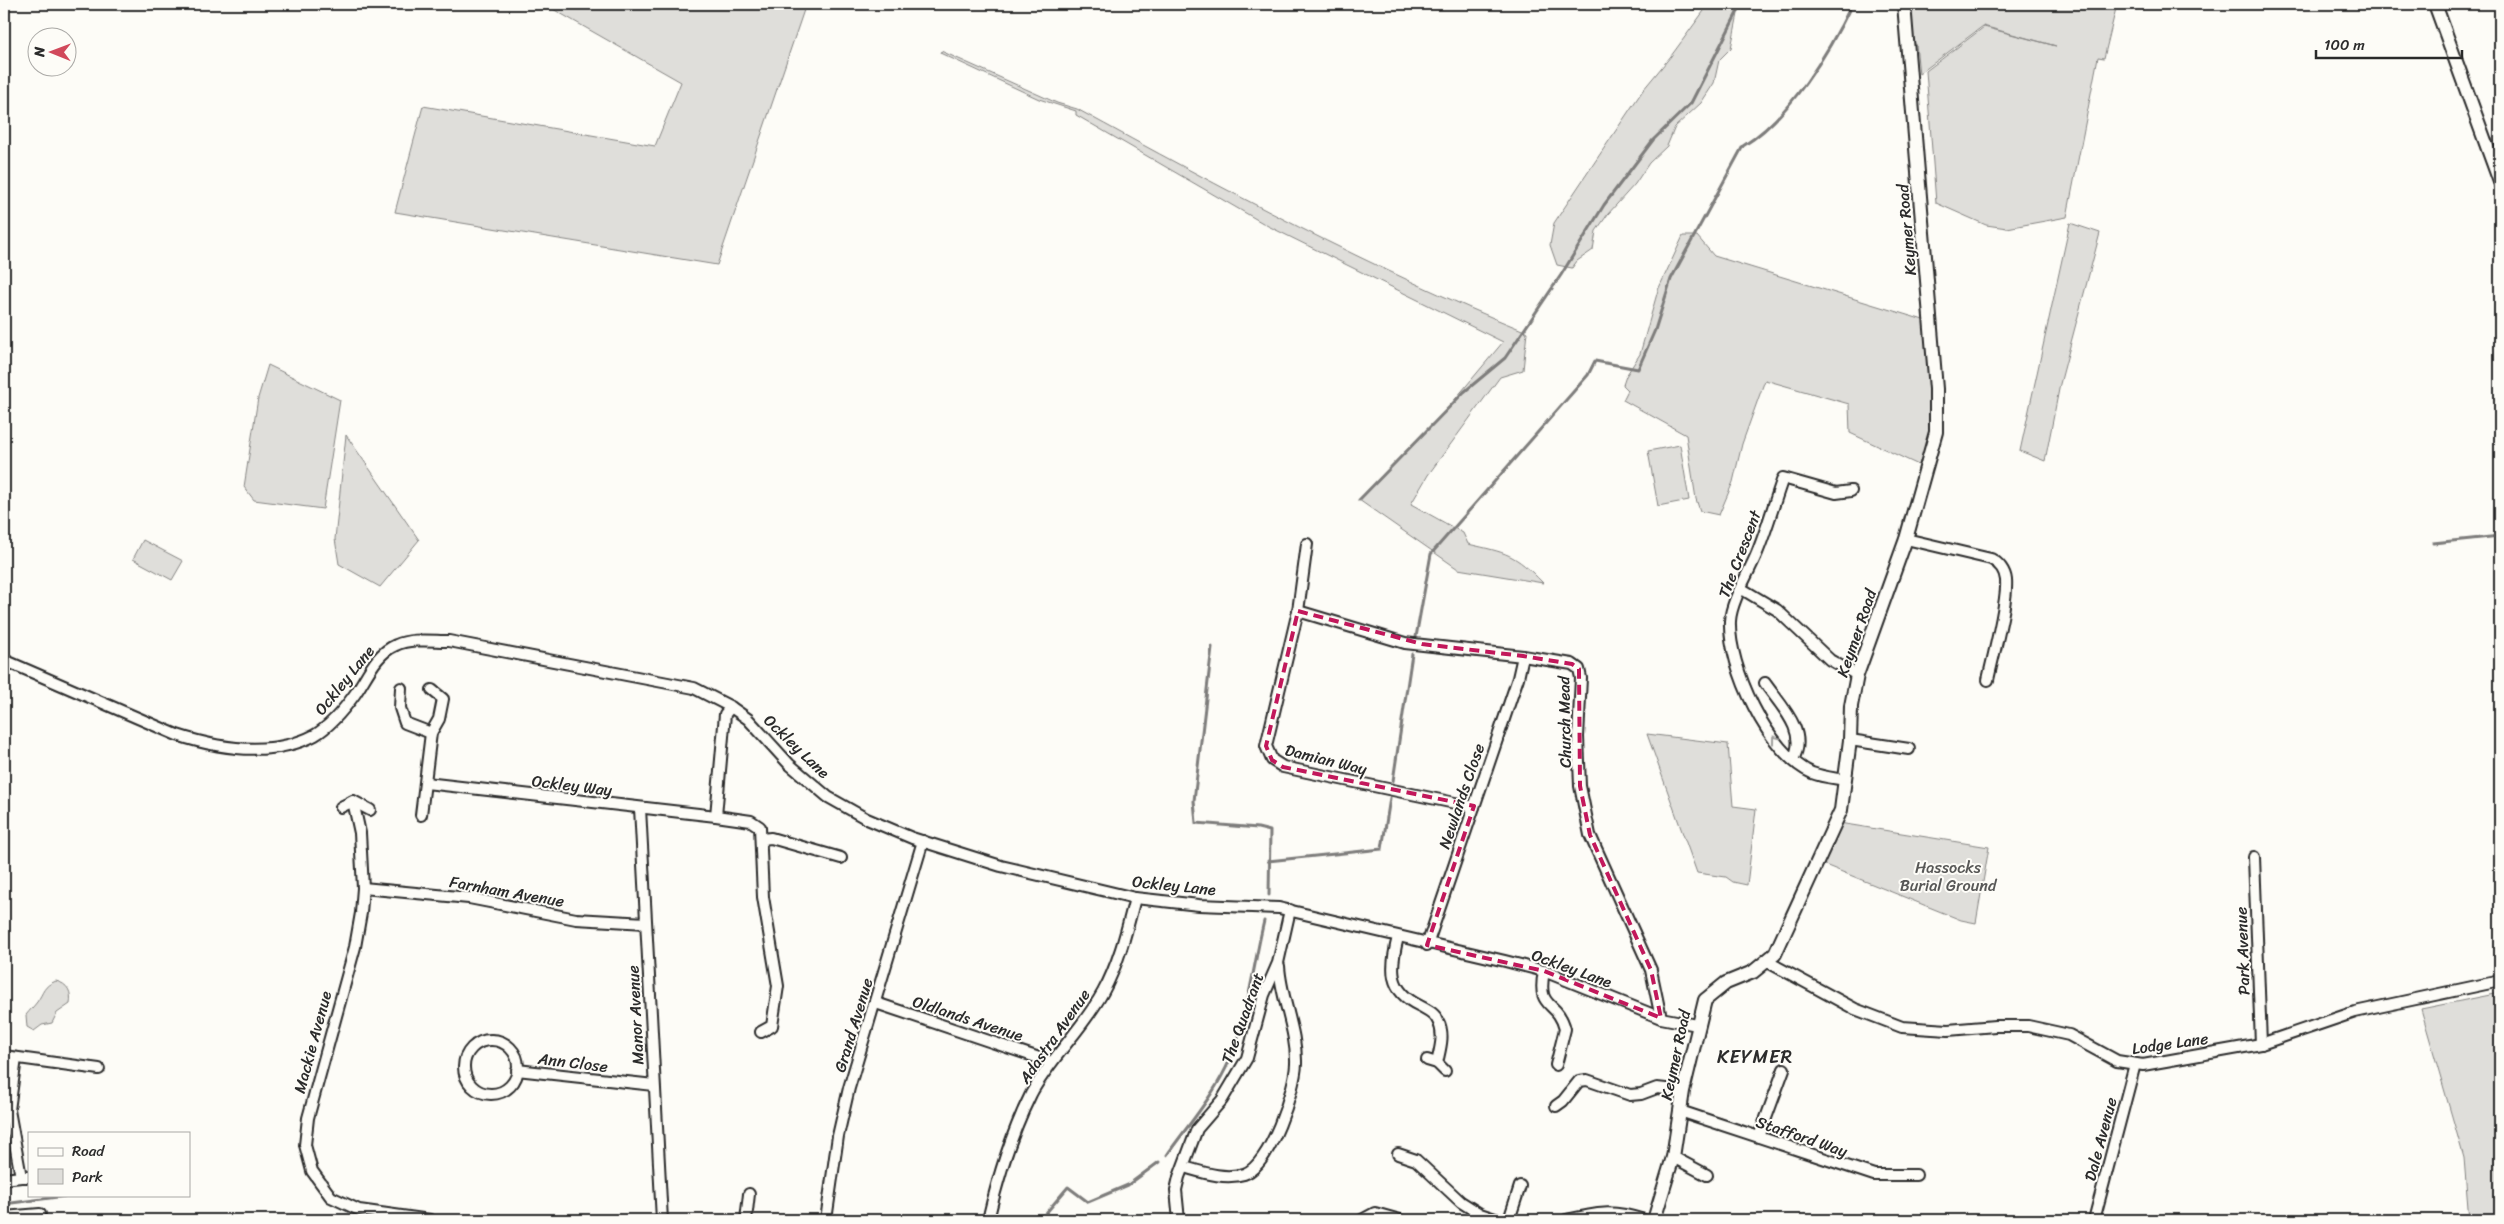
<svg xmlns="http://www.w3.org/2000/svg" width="2504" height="1224" viewBox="0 0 2504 1224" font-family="Sriracha,sans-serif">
  <rect width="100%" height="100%" fill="#fdfcf7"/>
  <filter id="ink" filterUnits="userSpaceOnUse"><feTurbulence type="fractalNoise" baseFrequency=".02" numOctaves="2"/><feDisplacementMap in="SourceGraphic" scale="10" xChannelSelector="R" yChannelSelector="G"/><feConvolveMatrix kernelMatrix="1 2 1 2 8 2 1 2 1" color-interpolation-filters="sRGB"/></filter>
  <g filter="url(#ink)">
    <!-- green -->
    <g fill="#dfdeda" stroke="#858482">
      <polygon points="544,4 806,4 717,265 395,212 423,106 655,146 681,82"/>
      <polygon points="1709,4 1740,4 1731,48 1719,60 1714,83 1701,103 1675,127 1667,146 1649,163 1635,184 1608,214 1596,231 1593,250 1577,261 1572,268 1557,265 1550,245 1554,223 1643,90 1671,56"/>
      <polygon points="1909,4 2117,4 2104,58 2098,57 2067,217 2007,228 1986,225 1936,203 1926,71 1984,27 2056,46 1983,26 1919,74 1916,44 1911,45"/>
      <path d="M941,51L1057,103L1077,109C1223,189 1372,269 1527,332L1523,370L1500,377L1428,475L1411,504L1463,533L1468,544C1507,553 1514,553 1543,583L1458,569L1359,500L1441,416L1503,342L1268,226L1076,115V111L1039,99L940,53Z"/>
      <polygon points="2070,223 2100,233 2060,384 2045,461 2020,451"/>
      <polygon points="1683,236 1697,236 1714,256 1930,322 1936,389 1925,468 1850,433 1849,404 1765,380 1742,444 1733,482 1719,515 1700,511 1696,499 1686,435 1623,400 1628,390 1623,385 1626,376 1640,354 1658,290"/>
      <polygon points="268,365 340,400 323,509 254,500 244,487 258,398"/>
      <polygon points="346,435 419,540 380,587 339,564 335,539"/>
      <polygon points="1680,445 1689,500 1658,506 1648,451"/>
      <polygon points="143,540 183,561 172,580 133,559"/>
      <polygon points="1647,734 1728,744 1733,806 1756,809 1747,885 1733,882 1726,877 1697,873"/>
      <polygon points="1839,823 1989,847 1976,923 1961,920 1820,863"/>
      <path d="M56,981C68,984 72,992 70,1004L57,1013L52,1023L42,1025L34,1031L27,1027L26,1015C30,1010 34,1006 37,1002C44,992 43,986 56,981Z"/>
      <polygon points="2500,993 2500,1220 2469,1220 2464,1158 2421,1009"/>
    </g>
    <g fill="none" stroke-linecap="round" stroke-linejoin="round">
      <!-- stream -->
      <g stroke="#7e7d7b" stroke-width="3">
        <polyline points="1359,500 1464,392 1505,358 1561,275 1604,205 1653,140 1691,103 1739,9 1734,4"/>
        <polyline points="2433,543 2500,536"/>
        <path d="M1416,637L1431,554L1588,375L1595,361L1638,369L1655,330L1671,279L1743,146C1789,118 1829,52 1852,4"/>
        <polyline points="1212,647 1194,801 1196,823 1258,828 1270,831 1269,895"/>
        <polyline points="1393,781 1412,654"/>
        <polyline points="1268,861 1382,849 1390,798"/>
        <path d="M1167,1155C1188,1125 1216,1093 1230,1059C1248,1016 1253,967 1264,921"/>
        <polyline points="4,1204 73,1195"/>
        <polyline points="1040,1220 1068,1187 1088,1202 1128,1185 1159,1162"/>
      </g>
      <!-- minor casing -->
      <g stroke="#2b2b2b" stroke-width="14">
        <g id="minor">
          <path d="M1906,539L1991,559C1999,563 2005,571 2006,580C2008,602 1993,656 1988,680"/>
          <polyline points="1307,544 1298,611 1266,746 1272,760 1283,767 1474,807"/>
          <polyline points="1742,589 1777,610 1830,660 1857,675"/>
          <polyline points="1298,611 1405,643 1523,656 1572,664 1579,669 1581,678 1578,737 1580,786 1590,835 1651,970 1661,1018"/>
          <path d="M4,660L177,735C220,749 273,757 315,735C330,726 345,708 355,694C367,677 375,654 396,645C411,638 432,641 449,641L694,688L731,707L748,719L789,764L828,797L867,819L912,838L1001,866L1135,898L1199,905L1279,908L1505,961L1544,971L1661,1018L1697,1025"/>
          <path d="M1765,683C1780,705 1809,732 1793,759"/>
          <polyline points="401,688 400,708 405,723 431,733"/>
          <polyline points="1850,740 1909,749"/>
          <path d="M1845,780C1834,778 1822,777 1812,773C1768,754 1728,666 1730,621C1731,601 1749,573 1757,553C1767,529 1774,503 1783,478L1836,493L1851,491"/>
          <polyline points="426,783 716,816 751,821 760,827 763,897 778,986 772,1026 761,1032"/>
          <polyline points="353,801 370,810"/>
          <polyline points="341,807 353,801 360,833 363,888 361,913 355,947 308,1118 305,1145 312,1171 331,1197 359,1210 430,1220"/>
          <polyline points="640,808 662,1220"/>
          <polyline points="421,815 431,733 439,719 443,699 432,690"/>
          <polyline points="716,816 725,714 731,707"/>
          <polyline points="762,839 771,838 841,858"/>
          <polyline points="2254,857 2261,1044"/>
          <polyline points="363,888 469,898 576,919 646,923"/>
          <path d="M1398,937C1390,968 1388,991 1420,1006C1427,1010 1435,1013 1438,1021C1445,1034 1440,1049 1437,1063"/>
          <polyline points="1427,945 1518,678 1523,656"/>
          <polyline points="1768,962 1855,1009 1902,1027 1948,1030 1995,1026 2028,1026 2069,1035 2117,1061 2143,1065 2261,1044 2355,1012 2500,981"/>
          <path d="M1544,971C1536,1012 1557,998 1565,1029L1556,1065"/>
          <polyline points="876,1003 1051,1062"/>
          <circle cx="491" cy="1067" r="27"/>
          <polyline points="4,1056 99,1069"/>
          <polyline points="16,1058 9,1110 21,1177 29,1177"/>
          <polyline points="1427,1060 1437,1063 1445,1071"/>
          <polyline points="517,1070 654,1085"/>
          <polyline points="1556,1106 1563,1101 1579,1081 1587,1080 1630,1095 1641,1094 1657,1088 1683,1091"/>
          <polyline points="1680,1111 1874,1175 1916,1175"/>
          <polyline points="1759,1137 1784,1069"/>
          <polyline points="1398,1154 1416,1160 1461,1202 1480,1214 1498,1220"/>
          <polyline points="1673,1157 1707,1175"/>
          <path d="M1184,1167C1202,1172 1224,1180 1244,1174C1270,1166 1295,1089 1296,1064C1297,1031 1281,999 1279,966"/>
          <polyline points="4,1179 21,1177"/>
          <polyline points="4,1217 40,1214"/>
          <polyline points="746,1220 749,1194"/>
          <polyline points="826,1220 838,1136 849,1088 923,841"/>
          <path d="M988,1220C998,1177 1011,1134 1031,1094C1051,1057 1083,1029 1103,992C1119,963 1127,929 1135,898"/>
          <polyline points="1179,1220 1176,1190 1179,1177 1197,1129 1222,1100 1247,1058 1264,995 1278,963 1290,910"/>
          <polyline points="1362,1220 1375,1213 1400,1220"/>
          <polyline points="1509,1220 1520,1186"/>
          <path d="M1566,1220C1599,1213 1611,1209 1644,1220"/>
          <polyline points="2094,1220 2135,1064"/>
        </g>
      </g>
      <!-- major casing -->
      <g stroke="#2b2b2b" stroke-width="16">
        <g id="major">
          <polyline points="2435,4 2500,182"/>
          <polyline points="1654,1220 1673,1157 1683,1091 1705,1000 1726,983 1753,972 1775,954 1841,810 1850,740 1851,706 1857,675 1906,539 1936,432 1936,389 1904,4"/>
        </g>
      </g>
      <!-- minor -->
      <use href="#minor" stroke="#fdfcf7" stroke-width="10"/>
      <!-- major -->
      <use href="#major" stroke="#fdfcf7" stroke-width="12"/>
    </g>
    <!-- one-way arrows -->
    <defs><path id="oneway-chevron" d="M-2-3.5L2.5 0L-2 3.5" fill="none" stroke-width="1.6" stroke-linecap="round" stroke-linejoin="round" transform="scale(1.25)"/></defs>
    <use stroke="#9e9e9b" href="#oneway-chevron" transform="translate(1775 739) rotate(-127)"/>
  </g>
  <!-- marked area -->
  <path fill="none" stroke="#c2185b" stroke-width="4" stroke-dasharray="10 6" stroke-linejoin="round" d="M1298,611L1422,644L1523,656L1572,664L1579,669L1580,786L1590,835L1651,970L1661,1018L1544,971L1427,945L1474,806L1283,767L1272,760L1266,746Z"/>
  <g text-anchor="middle" stroke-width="4" stroke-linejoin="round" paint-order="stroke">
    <!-- street labels -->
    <g font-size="16" fill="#2b2b2b" stroke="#fdfcf7">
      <text transform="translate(1906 230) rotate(-95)" y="6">Keymer Road</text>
      <text transform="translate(1739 554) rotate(-69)" y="6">The Crescent</text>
      <text transform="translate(1856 633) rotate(-71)" y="6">Keymer Road</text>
      <text transform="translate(344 680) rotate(-51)" y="6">Ockley Lane</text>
      <text transform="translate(1564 722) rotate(-91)" y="6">Church Mead</text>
      <text transform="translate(797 746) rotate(44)" y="6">Ockley Lane</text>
      <text transform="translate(1326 759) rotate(14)" y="6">Damian Way</text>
      <text transform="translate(572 785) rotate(7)" y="6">Ockley Way</text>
      <text transform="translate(1461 796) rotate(-71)" y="6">Newlands Close</text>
      <text transform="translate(1174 885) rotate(6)" y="6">Ockley Lane</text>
      <text transform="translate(507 891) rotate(10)" y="6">Farnham Avenue</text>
      <text transform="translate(2242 951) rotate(-92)" y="6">Park Avenue</text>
      <text transform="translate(1572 968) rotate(20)" y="6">Ockley Lane</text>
      <text transform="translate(635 1015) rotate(-93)" y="6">Manor Avenue</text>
      <text transform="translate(968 1018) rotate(18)" y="6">Oldlands Avenue</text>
      <text transform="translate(1242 1018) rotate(-70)" y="6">The Quadrant</text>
      <text transform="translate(853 1025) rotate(-73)" y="6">Grand Avenue</text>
      <text transform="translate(1054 1036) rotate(-55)" y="6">Adastra Avenue</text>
      <text transform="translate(312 1042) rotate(-75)" y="6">Mackie Avenue</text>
      <text transform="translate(2170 1043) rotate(-8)" y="6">Lodge Lane</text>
      <text transform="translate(1675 1055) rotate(-78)" y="6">Keymer Road</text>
      <text transform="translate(573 1062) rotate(7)" y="6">Ann Close</text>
      <text transform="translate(1802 1136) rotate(19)" y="6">Stafford Way</text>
      <text transform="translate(2100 1139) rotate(-75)" y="6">Dale Avenue</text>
    </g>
    <!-- park labels -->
    <g font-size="16" fill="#585857" stroke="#fdfcf7">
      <text x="1948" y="873">Hassocks<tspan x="1948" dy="18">Burial Ground</tspan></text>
    </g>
    <!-- quarter labels -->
    <g font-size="19" letter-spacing="1" fill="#2b2b2b" stroke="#fdfcf7">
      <text x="1755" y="1063">KEYMER</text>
    </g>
  </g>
  <!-- margin -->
  <rect width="2504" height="1224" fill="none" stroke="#fdfcf7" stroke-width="20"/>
  <rect x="10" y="10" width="2484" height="1204" fill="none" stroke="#2b2b2b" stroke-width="2" filter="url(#ink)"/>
  <!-- legend -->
  <rect x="28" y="1132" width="162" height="65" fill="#fdfcf7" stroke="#a9a8a5"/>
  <rect x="38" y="1148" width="25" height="8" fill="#fdfcf7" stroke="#a9a8a5"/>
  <text x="72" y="1156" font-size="15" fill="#2b2b2b">Road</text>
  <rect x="38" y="1169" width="25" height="15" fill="#dfdeda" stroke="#a9a8a5"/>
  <text x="72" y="1182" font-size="15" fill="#2b2b2b">Park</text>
  <!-- north arrow -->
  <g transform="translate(52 52) rotate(271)"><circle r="24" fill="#fdfcf7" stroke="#a9a8a5"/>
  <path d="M0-4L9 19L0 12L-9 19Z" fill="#d1495b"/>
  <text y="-8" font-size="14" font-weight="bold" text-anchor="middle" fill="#2b2b2b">N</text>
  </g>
  <!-- scale -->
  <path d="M2316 50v8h146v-8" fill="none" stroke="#2b2b2b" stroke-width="2.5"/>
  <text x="2324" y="50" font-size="15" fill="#2b2b2b" stroke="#fdfcf7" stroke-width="4" paint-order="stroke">100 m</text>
</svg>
